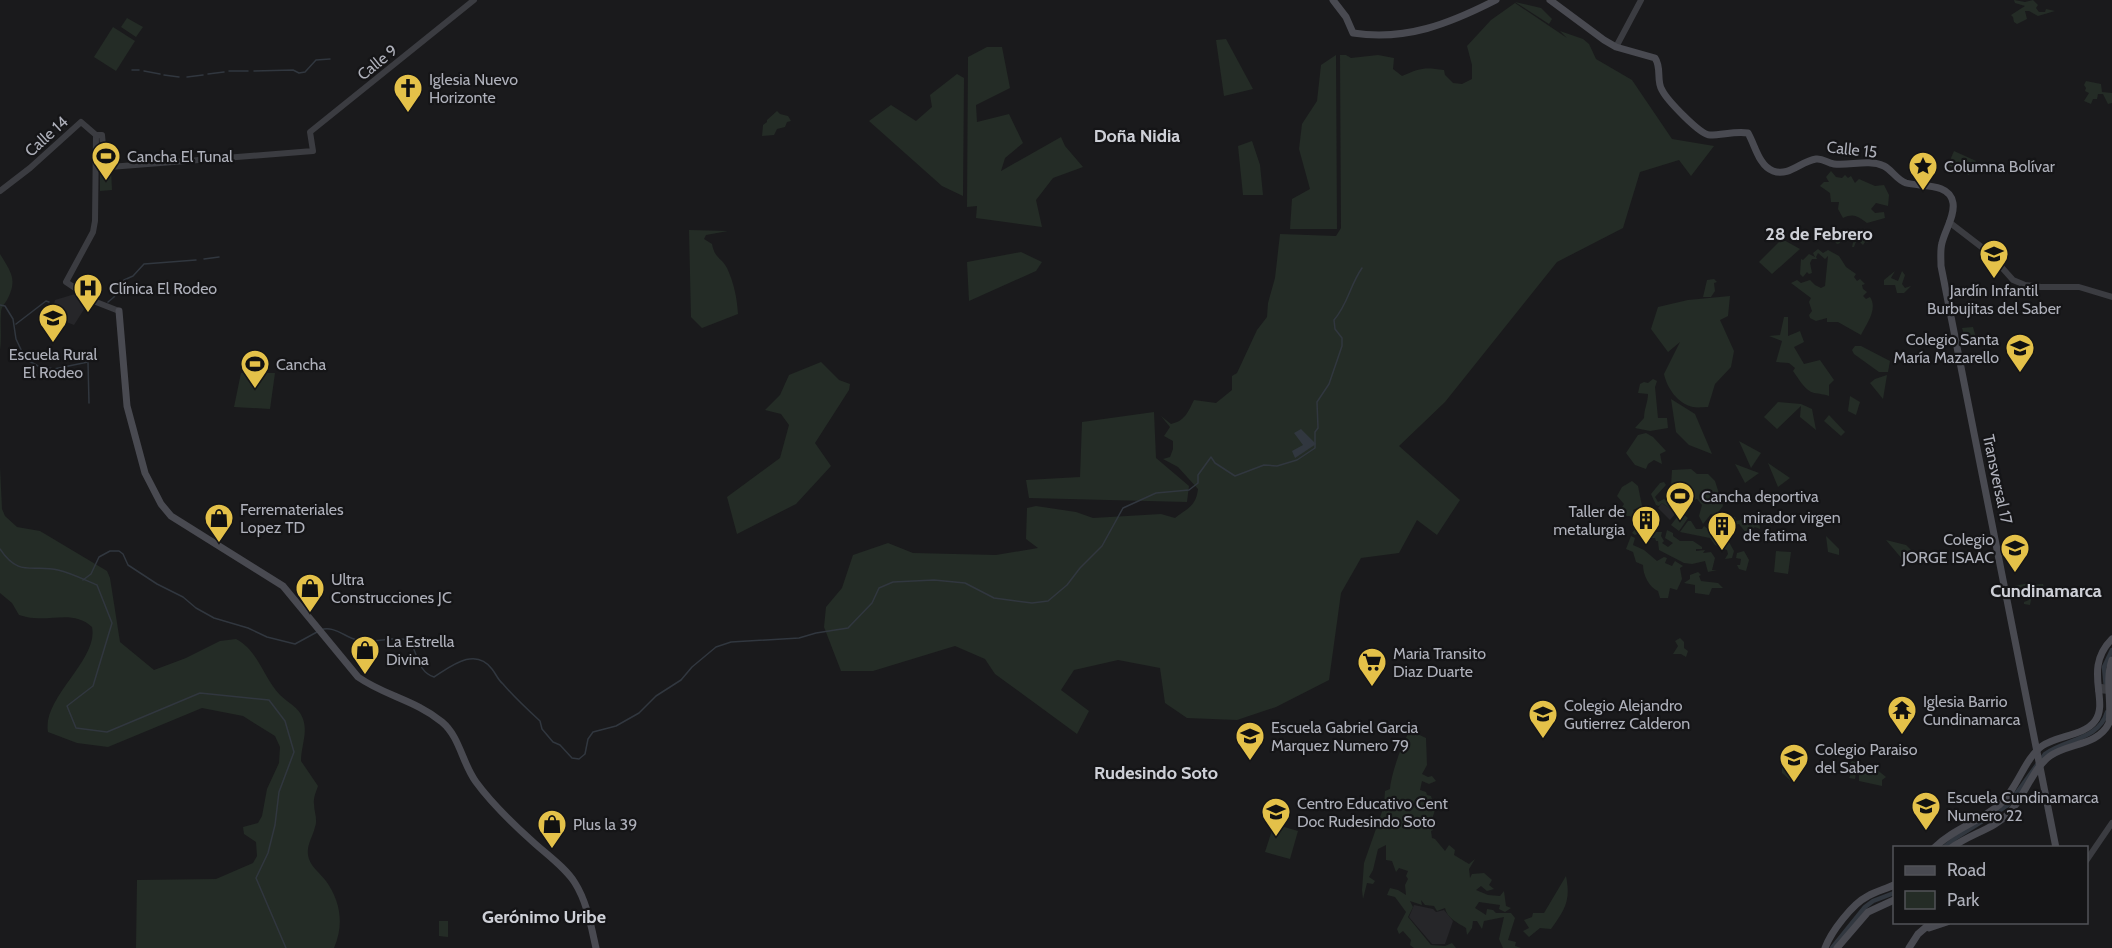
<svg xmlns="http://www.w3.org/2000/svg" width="2112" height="948" viewBox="0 0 2112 948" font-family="Cabin,sans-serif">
  <rect width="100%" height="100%" fill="#1a1a1c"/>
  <!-- built -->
  <g fill="#262629">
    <polygon points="75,294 88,303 74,325 51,316 55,300"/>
    <polygon points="1662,503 1676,513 1670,520 1658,508"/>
    <polygon points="1414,905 1433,909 1436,912 1444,910 1453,921 1445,944 1432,944 1409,917"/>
  </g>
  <!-- green -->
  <g fill="#242c26">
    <polygon points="2014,0 2025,2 2033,0 2038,5 2036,8 2039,12 2045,12 2046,9 2055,11 2038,16 2029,11 2025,11 2027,19 2017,24 2014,22 2013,17 2011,15 2025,6 2015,3"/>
    <polygon points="1515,2 1541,8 1552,19 1549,24"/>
    <path d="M1515,3L1567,38L1560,31L1583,39L1589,44L1596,59L1632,80L1672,139L1714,146L1691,176L1679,160L1640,172L1623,228L1557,262L1445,402L1399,446L1460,500L1437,535L1417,520L1399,553L1361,558L1341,593L1329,680L1276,707L1237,720L1187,718L1165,703L1160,668L1118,660L1074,670L1061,690L1089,711L1077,734L995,674L985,659L955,646L873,671H841L824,627L826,607L842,588L853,555L888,543L913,553L996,555L1038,548L1026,539L1027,508L1036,506L1076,512L1093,518L1161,514L1175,518C1188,508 1196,506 1198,489L1178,467L1163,459L1170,457L1173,449V441L1164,436L1170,427L1161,416L1171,424C1185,421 1188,412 1194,400L1216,403L1232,390V376L1237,373L1257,330L1267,317L1268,303L1275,278L1280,234L1336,236L1341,228L1340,55H1346L1351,58L1378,55L1394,58L1393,69L1402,76C1420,68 1424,67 1444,70L1445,75L1453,83L1462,84L1472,79V65L1467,46L1491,20Z"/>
    <polygon points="127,18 143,27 136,37 121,27"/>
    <polygon points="113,27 135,41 116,71 94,57"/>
    <polygon points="1226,39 1253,89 1224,96 1216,40"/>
    <polygon points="987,47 1002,47 1010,88 976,105 977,122 1009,114 1023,143 1005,158 1001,171 1061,137 1065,146 1083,167 1053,178 1036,200 1042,227 976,218 977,206 967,207 968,57"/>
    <polygon points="1336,55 1337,229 1290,229 1292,199 1310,189 1299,149 1302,124 1317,101 1321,65"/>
    <polygon points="957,74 964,78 963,196 942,186 869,121 891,105 916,121 932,107 930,95"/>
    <polygon points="2086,81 2101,84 2102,92 2112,93 2112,103 2108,104 2103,94 2098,94 2097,99 2093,99 2091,104 2084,101 2089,93 2085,91 2086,88 2084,85"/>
    <polygon points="777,111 780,114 788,116 791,121 787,122 785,127 777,129 774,135 762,136 763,125 767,122 767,120"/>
    <polygon points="1252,141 1260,165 1263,195 1243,195 1238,146"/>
    <polygon points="1954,151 1976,161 1969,175 1948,165"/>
    <polygon points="111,170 112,190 100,191 100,171"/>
    <path d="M1831,171L1836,177L1842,178L1845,175L1848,178L1851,176L1855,183L1859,179L1875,186L1884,185L1889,195L1888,206L1876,203L1871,209L1875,213L1884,212L1885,218L1867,223C1857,216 1854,213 1843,218L1838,209L1839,202H1831L1830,193L1820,186L1824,182H1829L1826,177Z"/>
    <polygon points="1862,229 1863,233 1867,233 1866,241 1869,243 1865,242 1863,245 1857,239 1854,247 1852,247 1854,238 1852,240 1846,236 1842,240 1838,238 1840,243 1837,244 1828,233 1835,236 1841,232 1843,234 1848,234 1853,236 1857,233 1855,230"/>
    <path d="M689,230L728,231L706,235L704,239L712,244C715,259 721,257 727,268C734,283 737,298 738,314L702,328L691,317Z"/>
    <polygon points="1782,239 1800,249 1772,274 1759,262"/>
    <path d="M1818,249L1823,253L1828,250L1839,256L1846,267L1856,274L1854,277L1857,281L1860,279L1865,284L1862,285L1863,289L1867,292L1863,296L1866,299L1870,297C1878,309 1867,323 1861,335L1838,322H1827V318L1816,321L1810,318L1809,315L1812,311L1809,302L1811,298L1791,283L1797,280L1801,283L1810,280L1815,285L1821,288L1825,286L1828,256L1825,259L1818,253L1816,257L1817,259H1812L1810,263L1812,273L1809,274L1807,272L1803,277L1800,274L1801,259L1803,260L1809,254L1815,257L1813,253Z"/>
    <polygon points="1021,252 1042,262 1036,271 969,301 967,262"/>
    <path d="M0,254C11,272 18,280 7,300C4,305 1,307 1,313C0,325 2,338 0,350Z"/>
    <polygon points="1895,271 1891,278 1898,281 1902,271 1905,275 1902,284 1905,288 1911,286 1904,293 1897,293 1895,285 1884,285 1884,280"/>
    <polygon points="1714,279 1717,282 1714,283 1715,291 1711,297 1703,297 1707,280"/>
    <path d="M1730,296L1728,316L1720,320L1734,351L1731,367L1715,384L1708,407C1704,407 1698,408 1693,407C1678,404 1667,388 1664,374L1680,342L1668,352L1651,329L1658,307L1688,300Z"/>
    <path d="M1784,317H1788V336L1800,331L1804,342L1794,347L1804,364L1820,360L1834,380L1829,385V396C1823,394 1820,394 1814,393C1805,391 1799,379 1793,371L1795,368L1789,363L1776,362L1782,341L1769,336L1780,335Z"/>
    <polygon points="1973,327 1976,338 1967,344 1962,328"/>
    <polygon points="1855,346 1861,346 1890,361 1888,372 1879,372 1854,354 1852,350"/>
    <polygon points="821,362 839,380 850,384 849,390 815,443 831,466 796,504 737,534 727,497 780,458 789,425 781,414 765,410 780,395 789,375"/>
    <polygon points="241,373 275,373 270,409 234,407"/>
    <polygon points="1887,375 1883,399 1870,383 1875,379"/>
    <path d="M1653,379L1657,381L1655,387L1658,418H1667L1668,428L1650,431L1635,428L1644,418C1644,409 1648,402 1648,394L1638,393L1640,384L1644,382L1648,383Z"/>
    <polygon points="1850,396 1860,402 1856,415 1848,411"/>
    <polygon points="1671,399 1695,414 1712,454 1689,445 1676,432"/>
    <polygon points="1778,402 1801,404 1812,409 1816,430 1800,417 1801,406 1777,429 1764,417"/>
    <polygon points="1154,412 1156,458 1189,486 1187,502 1029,498 1026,480 1080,477 1082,422"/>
    <polygon points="1829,415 1845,432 1841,436 1824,421"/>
    <polygon points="1646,433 1653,437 1666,451 1660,454 1662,464 1654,460 1648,464 1646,469 1635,465 1626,453 1638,435"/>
    <polygon points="1739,441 1761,453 1751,468"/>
    <polygon points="1768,463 1790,478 1778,487"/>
    <polygon points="1735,464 1759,473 1745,483"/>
    <path d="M0,467L2,509L5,516L17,527L40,531L107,571L110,578L120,642L154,670L186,658L220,641L236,639C258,650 264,679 280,695C288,703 299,707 303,719C308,733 301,746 301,761L318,786C316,792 313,798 314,804C314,812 318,819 315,827C312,839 305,847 309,859C312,868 321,874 326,881C341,902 344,925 334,948H136L137,880L216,879L253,863L257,856L256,842L244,834L243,827L258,823L262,816L267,789L279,763L280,747L275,736L243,716L202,708L108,747L77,743L48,732C42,697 99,660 92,627C75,611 55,620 34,618C29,618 24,616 19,615L12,603L0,593Z"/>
    <polygon points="1691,469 1697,474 1708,474 1715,481 1723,506 1715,516 1711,514 1703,524 1699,516 1702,505 1697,499 1686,503 1683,507 1688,512 1682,513 1688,518 1679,531 1671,525 1681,512 1674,508 1676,502 1668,494 1672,491 1683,501 1688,497 1689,493 1679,485 1673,489 1671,486 1672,470"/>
    <polygon points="1632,481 1638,486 1642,506 1633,510 1635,515 1647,510 1645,515 1648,517 1637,522 1639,527 1646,527 1649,535 1655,532 1662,532 1661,536 1664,541 1662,543 1668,547 1673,543 1665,538 1667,530 1673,533 1673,536 1680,541 1693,541 1702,547 1702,549 1696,549 1696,551 1705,550 1703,553 1711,552 1715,558 1712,570 1717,570 1708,572 1705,561 1692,564 1684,563 1659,550 1658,541 1656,541 1655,538 1640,538 1639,534 1645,530 1635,535 1632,533 1636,528 1631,524 1633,519 1630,516 1627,516 1619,512 1624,504 1617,496 1622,487"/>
    <polygon points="1664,482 1666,485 1655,497 1658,502 1664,499 1669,502 1668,504 1672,510 1662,503 1659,506 1656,505 1651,494 1660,483"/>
    <polygon points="1754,514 1759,516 1760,529 1755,527 1751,530 1750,538 1739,524 1734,525 1729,523 1729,517 1735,517 1736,521 1741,520 1745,515"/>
    <polygon points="1688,521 1691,521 1696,529 1702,529 1704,526 1709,530 1714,530 1720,538 1725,535 1734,551 1732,558 1725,559 1728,554 1727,550 1715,545 1710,538 1680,532"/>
    <path d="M1631,536L1635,538L1633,545L1644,550L1657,561L1664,557L1667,558L1665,563L1672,566L1675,561L1683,566L1680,568L1682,579L1677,590L1670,588L1668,598H1660L1658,591C1649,587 1643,575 1643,565L1636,562L1633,552L1626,549Z"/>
    <polygon points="1826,536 1839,549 1839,555 1828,552"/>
    <polygon points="1886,540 1906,545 1912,551 1907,560 1903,560"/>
    <polygon points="1744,551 1749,560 1746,571 1739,569 1737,565 1740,565 1741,559 1736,558 1737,553"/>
    <polygon points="1776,551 1791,552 1788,574 1774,572"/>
    <polygon points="1698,572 1701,575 1699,576 1701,581 1718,583 1723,588 1712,588 1709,595 1695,593 1695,585 1684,583 1690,579 1690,575"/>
    <polygon points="2029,583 2030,585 2043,584 2047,597 2032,594 2030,605 2024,604 2024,602 2029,600 2028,596 2019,597 2018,595 2023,593 2023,591 2016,593 2014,586"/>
    <polygon points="1680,638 1684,642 1684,648 1688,651 1686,657 1681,654 1673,654 1678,646 1675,641"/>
    <path d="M1413,732L1426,738L1427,765L1422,774L1428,777L1432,776L1436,781L1429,784L1422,781L1420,790L1426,792L1427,795L1431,796L1433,803L1441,804L1435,810L1431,822L1434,825L1433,830L1431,831L1432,838L1435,839L1445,851L1449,845L1455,850L1454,855L1469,864L1475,859L1469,869L1470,878L1472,874L1484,873L1492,880L1489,885L1494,889L1487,891L1481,886L1476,890L1488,895L1500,896L1504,891L1506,906L1511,908L1505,912L1499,909L1500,905L1479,902L1475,908L1486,915L1487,909L1493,910L1496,913H1511L1515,918L1508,940L1516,942L1515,946L1521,948H1503L1499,939L1504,917L1484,921L1482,929L1477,921H1473L1472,928L1467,935L1466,928C1458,923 1447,918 1445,908L1437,911L1434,906L1425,905L1421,900L1422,905L1410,901L1413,907L1408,917L1431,945L1445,946L1452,943L1456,948H1414L1410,945L1411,940L1403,931L1399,934L1397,929L1406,912L1395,897L1387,895L1390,888L1398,890L1406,895L1405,885L1408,879L1406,876L1408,871L1399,868L1396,872L1392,861L1386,860V845L1378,849L1373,870L1369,877L1375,881L1373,884L1367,883L1363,899L1362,890L1364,863L1384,806L1385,791L1390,789C1391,775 1401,746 1408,734Z"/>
    <polygon points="1807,755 1808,761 1805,762 1790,780 1782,773 1782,768 1790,769 1790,765 1792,765 1794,759 1800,760 1802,756"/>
    <polygon points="1852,761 1876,769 1886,777 1882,780 1882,786 1859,781 1859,773 1856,773 1855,779 1849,778 1852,772 1848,766"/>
    <polygon points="1274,824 1298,831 1290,859 1265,852"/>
    <path d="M1566,876C1571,901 1565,909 1551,929L1540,928L1529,937L1523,931L1529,928L1524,920L1532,917L1533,913H1544Z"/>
    <polygon points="439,921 448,921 448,937 439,936"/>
  </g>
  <!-- water -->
  <polygon fill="#31373f" points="1301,429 1316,444 1295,458 1292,451 1303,445 1294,433"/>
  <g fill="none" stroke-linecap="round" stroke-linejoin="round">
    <!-- stream -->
    <g stroke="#31373f" stroke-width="1.5">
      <polyline points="132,70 139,70"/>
      <polyline points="144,71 160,74"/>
      <polyline points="229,71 248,71"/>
      <polyline points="254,71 293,70 299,73 305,72 316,60 330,59"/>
      <polyline points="208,74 224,72"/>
      <polyline points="164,75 179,77"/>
      <polyline points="187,77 203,75"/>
      <polyline points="204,259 219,257"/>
      <polyline points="108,302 114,297 124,280 133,276 144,264 196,260"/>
      <polyline points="0,305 5,306 13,319 16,339 24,356 29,361 38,366 54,369 88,362 89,403"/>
      <polyline points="16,324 46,301 49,302"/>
      <path d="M0,549C19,578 33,564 58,570C71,573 85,580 97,585L112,623L93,686L67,706L76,728L107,732L200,693L269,700L285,721L294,752L279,792L275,825L268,853L256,878L286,948"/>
      <polyline points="83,580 91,574 99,557 110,551 119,551 123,554 128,565 157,584 183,597 196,608 214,618 248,628 267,637 295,644 317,632"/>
      <path d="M321,630C333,625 345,637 357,640C375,644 395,635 410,641C418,655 418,672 434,677C450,667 475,646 492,669C496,674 498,680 503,684C514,697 527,709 540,721L542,729L553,742L560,745L572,758L579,759L585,754L588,739L593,732L616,726L639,713L656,696L681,680L692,667L716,647L731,642L799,638L816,633L848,628L872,603L879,588L893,582L934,580L965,583L994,598L1032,603L1048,601L1067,585L1080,568L1102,546L1123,508L1156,493L1189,490L1198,483V475L1211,457L1215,463L1235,476L1264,465L1277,466L1297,460L1315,448V432L1318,428L1317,402L1329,384L1342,346V338L1335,329L1334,320C1348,304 1350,285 1362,268"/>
    </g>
    <!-- canal -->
    <g stroke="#31373f" stroke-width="4.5">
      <polyline points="2106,688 2104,667 2112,650"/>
      <path d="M1943,848L1957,837L2008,805L2045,754C2065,739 2099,740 2107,712"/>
      <polyline points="1832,948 1865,907 1873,901 1894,893"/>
    </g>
    <!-- tertiary -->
    <g stroke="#3b3c41" stroke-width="6">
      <polyline points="1616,47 1641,0"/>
      <polyline points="96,135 95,221 93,232 66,282 96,302 119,311"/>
      <polyline points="96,135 102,135 105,168"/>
      <polyline points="97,168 313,151 310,132 474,0"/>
      <polyline points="0,191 30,168 81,122 96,135"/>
      <polyline points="1949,222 1988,252 2013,280 2025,285 2041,287 2079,287 2112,297"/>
      <polyline points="2111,688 2109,691 2098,690 2101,687 2112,688"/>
      <polyline points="2086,861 2112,823"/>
    </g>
    <!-- secondary -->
    <g stroke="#494a51" stroke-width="7">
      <path d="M1333,0L1346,17L1353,33C1406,41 1449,24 1496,0"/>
      <path d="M1550,0L1604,40L1616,47L1655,58C1662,68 1656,81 1662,90C1667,100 1700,135 1710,135C1723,135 1735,131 1748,133C1755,145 1759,166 1773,171C1789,177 1801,161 1816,159C1823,158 1827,163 1834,164C1850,166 1868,159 1884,166C1892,170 1897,180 1906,183C1920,187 1950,182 1953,203C1955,216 1945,230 1942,243C1940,250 1941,258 1941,266L2056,848"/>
      <path d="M119,311L127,406L145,473L161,504L171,516L283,586L358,677C385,696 415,700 442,722C460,737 462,763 476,782C492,804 512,823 532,841C546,854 565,867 575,883C587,902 591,926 596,948"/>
      <path d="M1934,848C1953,829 1979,822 1999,805C2017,790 2024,759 2042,746C2057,735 2084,736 2095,721C2110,701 2082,669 2112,639"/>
      <path d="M1951,848C1969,834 1995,829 2010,812C2024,797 2033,768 2050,756C2068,743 2098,746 2109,723C2112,703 2105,680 2112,660"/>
      <polyline points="1929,928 1947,922"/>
      <path d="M1825,948C1831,932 1852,904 1868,896C1876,891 1886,889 1894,885"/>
      <polyline points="1837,948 1868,912 1894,900"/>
      <polyline points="1909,948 1918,934 1932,922"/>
    </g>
  </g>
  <!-- icons -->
  <defs>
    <g id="church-pin" transform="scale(1.5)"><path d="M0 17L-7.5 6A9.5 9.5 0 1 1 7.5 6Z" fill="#e4c149" stroke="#151517"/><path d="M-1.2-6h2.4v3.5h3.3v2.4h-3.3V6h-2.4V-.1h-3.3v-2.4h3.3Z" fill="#111"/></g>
    <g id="stadium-pin" transform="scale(1.5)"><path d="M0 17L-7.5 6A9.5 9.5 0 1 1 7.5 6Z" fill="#e4c149" stroke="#151517"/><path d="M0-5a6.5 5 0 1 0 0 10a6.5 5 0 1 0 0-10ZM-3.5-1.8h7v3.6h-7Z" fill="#111"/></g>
    <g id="sight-pin" transform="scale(1.5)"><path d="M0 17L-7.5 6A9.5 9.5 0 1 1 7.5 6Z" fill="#e4c149" stroke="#151517"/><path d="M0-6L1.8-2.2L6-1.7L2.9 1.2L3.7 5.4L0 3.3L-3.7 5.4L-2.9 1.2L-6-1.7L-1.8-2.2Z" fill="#111"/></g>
    <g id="school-pin" transform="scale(1.5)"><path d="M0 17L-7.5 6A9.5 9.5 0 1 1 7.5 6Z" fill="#e4c149" stroke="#151517"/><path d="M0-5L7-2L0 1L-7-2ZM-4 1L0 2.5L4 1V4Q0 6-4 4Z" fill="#111"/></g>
    <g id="hospital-pin" transform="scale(1.5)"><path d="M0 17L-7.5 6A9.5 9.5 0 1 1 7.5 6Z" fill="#e4c149" stroke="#151517"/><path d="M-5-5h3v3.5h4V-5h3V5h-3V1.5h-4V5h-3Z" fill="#111"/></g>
    <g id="shop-pin" transform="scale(1.5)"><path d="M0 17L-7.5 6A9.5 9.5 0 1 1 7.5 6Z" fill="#e4c149" stroke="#151517"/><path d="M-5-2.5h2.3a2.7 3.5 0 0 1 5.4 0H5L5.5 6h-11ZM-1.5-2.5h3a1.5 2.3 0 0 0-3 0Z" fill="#111"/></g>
    <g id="building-pin" transform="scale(1.5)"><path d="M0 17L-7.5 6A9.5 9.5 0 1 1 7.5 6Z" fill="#e4c149" stroke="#151517"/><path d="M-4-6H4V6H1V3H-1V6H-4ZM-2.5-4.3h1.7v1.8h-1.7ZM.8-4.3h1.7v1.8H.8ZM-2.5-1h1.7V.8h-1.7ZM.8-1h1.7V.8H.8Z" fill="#111"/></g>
    <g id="supermarket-pin" transform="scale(1.5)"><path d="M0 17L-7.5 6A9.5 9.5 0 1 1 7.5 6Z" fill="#e4c149" stroke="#151517"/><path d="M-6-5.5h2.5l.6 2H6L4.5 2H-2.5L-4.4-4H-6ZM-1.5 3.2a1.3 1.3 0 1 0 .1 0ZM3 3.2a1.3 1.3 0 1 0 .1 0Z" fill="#111"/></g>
    <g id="temple-pin" transform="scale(1.5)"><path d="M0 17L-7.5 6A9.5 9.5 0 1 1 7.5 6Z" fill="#e4c149" stroke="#151517"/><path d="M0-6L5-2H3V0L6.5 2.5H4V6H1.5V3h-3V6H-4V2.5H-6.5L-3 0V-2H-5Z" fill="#111"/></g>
  </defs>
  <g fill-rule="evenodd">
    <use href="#church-pin" x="408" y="88"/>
    <use href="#stadium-pin" x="106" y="156"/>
    <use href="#sight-pin" x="1923" y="166"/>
    <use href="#school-pin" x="1994" y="254"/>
    <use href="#hospital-pin" x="88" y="288"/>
    <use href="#school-pin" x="53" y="318"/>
    <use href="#school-pin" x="2020" y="348"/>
    <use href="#stadium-pin" x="255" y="364"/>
    <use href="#stadium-pin" x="1680" y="496"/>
    <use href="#shop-pin" x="219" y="518"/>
    <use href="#building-pin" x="1646" y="520"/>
    <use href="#building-pin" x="1722" y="526"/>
    <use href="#school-pin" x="2015" y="548"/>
    <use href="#shop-pin" x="310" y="588"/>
    <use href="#shop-pin" x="365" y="650"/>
    <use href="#supermarket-pin" x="1372" y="662"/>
    <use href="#temple-pin" x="1902" y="710"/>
    <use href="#school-pin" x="1543" y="714"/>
    <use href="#school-pin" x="1250" y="736"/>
    <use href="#school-pin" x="1794" y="758"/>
    <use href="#school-pin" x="1926" y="806"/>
    <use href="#school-pin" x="1276" y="812"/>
    <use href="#shop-pin" x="552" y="824"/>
  </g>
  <g text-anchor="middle" stroke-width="4.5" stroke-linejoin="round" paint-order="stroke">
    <!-- street labels -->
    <g font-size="16" fill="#aeb0ba" stroke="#151517">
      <text transform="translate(377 62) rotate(-39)" y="6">Calle 9</text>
      <text transform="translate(46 136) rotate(-42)" y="6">Calle 14</text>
      <text transform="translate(1852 149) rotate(6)" y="6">Calle 15</text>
      <text transform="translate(1998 479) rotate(78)" y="6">Transversal 17</text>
    </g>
    <!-- poi labels -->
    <g font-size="16" fill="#aeb0ba" stroke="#151517" text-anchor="start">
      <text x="429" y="85">Iglesia Nuevo<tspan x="429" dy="18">Horizonte</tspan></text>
      <text x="127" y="162">Cancha El Tunal</text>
      <text x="1944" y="172">Columna Bolívar</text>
      <text x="109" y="294">Clínica El Rodeo</text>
      <text x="1994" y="296" text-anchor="middle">Jardín Infantil<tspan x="1994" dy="18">Burbujitas del Saber</tspan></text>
      <text x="1999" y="345" text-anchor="end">Colegio Santa<tspan x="1999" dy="18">María Mazarello</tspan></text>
      <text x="53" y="360" text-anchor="middle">Escuela Rural<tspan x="53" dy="18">El Rodeo</tspan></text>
      <text x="276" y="370">Cancha</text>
      <text x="1701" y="502">Cancha deportiva</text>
      <text x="240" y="515">Ferremateriales<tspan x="240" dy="18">Lopez TD</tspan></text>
      <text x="1625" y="517" text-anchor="end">Taller de<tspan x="1625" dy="18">metalurgia</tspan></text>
      <text x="1743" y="523">mirador virgen<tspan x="1743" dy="18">de fatima</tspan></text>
      <text x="1994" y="545" text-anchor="end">Colegio<tspan x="1994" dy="18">JORGE ISAAC</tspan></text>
      <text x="331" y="585">Ultra<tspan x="331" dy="18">Construcciones JC</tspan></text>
      <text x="386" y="647">La Estrella<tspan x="386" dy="18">Divina</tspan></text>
      <text x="1393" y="659">Maria Transito<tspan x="1393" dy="18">Diaz Duarte</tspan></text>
      <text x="1923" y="707">Iglesia Barrio<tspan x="1923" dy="18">Cundinamarca</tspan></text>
      <text x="1564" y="711">Colegio Alejandro<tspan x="1564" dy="18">Gutierrez Calderon</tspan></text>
      <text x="1271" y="733">Escuela Gabriel Garcia<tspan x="1271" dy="18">Marquez Numero 79</tspan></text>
      <text x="1815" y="755">Colegio Paraiso<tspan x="1815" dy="18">del Saber</tspan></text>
      <text x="1947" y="803">Escuela Cundinamarca<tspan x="1947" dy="18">Numero 22</tspan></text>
      <text x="1297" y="809">Centro Educativo Cent<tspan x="1297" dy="18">Doc Rudesindo Soto</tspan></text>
      <text x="573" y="830">Plus la 39</text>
    </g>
    <!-- neighbourhood labels -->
    <g font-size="18" font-weight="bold" fill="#ced0d7" stroke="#151517">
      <text x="1137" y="142">Doña Nidia</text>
      <text x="1819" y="240">28 de Febrero</text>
      <text x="2046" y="597">Cundinamarca</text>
      <text x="1156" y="779">Rudesindo Soto</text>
      <text x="544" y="923">Gerónimo Uribe</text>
    </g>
  </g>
  <!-- legend -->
  <rect x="1893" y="846" width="195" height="78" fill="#151517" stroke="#525358" stroke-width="1.5"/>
  <rect x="1905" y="866" width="30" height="9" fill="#494a51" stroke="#525358" stroke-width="1.5"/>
  <text x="1947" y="876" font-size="18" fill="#aeb0ba">Road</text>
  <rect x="1905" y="891" width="30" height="18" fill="#242c26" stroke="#525358" stroke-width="1.5"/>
  <text x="1947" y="906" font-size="18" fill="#aeb0ba">Park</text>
</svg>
